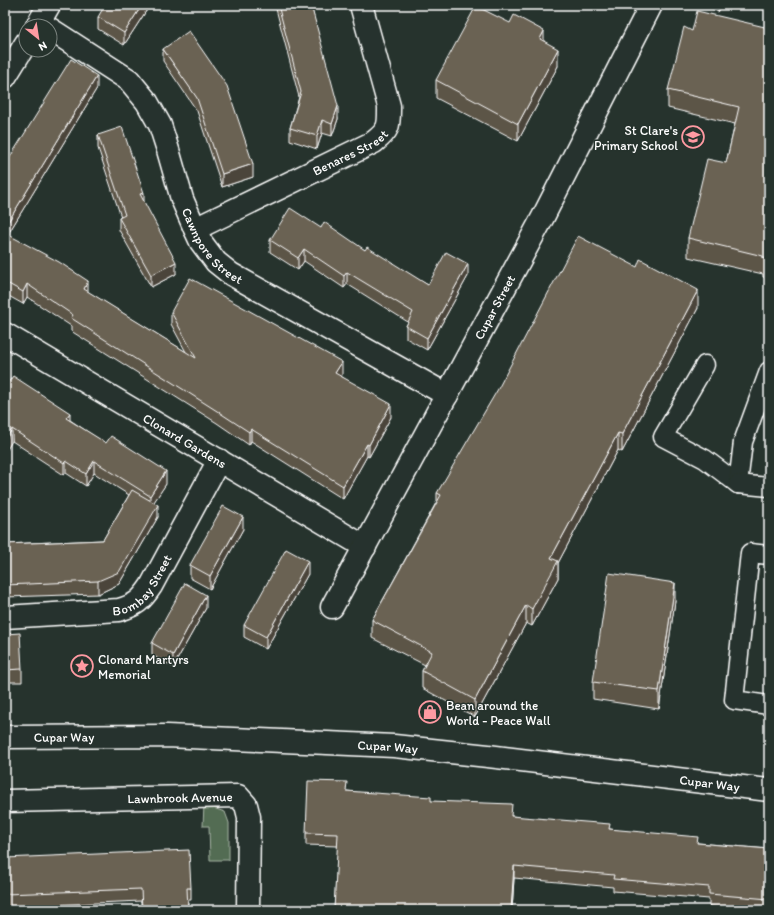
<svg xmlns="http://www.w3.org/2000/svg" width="774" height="915" viewBox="0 0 774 915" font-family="Itim,sans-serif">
  <rect width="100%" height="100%" fill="#26332d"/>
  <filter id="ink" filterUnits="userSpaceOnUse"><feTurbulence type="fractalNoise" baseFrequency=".025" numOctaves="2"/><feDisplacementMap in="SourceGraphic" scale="8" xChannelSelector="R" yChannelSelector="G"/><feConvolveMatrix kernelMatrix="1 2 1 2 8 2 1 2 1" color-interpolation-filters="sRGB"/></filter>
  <g filter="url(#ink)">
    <!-- green -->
    <polygon fill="#536c52" stroke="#a9b6a8" points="204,805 225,812 229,823 229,860 210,860 209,826 203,826"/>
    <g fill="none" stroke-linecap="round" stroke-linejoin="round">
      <!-- lane casing -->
      <g stroke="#fff" stroke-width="21">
        <g id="lane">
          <polyline points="705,365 663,437 705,459 738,484"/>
          <polyline points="738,484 743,442 769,371"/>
          <polyline points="738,484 769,487"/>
          <polyline points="769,555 750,553 734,700 769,705"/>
        </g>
      </g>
      <!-- street casing -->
      <g stroke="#fff" stroke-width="25">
        <g id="street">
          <polyline points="37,26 49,5"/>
          <path id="s1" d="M50,29L129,80L147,102L160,125L168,150L182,199L195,229L201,242L216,262L231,274L447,395"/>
          <polyline points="5,77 26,43"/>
          <path id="s2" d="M195,229L374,142C390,129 389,126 389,106L361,5"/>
          <path id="s3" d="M5,334L365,547"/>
          <path id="s4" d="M332,607L543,217L651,5"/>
          <path id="s5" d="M5,617L119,610C136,605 141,601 151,586L219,460"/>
          <path id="s6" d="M5,801L238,796L246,805L249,817L248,910"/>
        </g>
      </g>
      <!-- secondary casing -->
      <g stroke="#fff" stroke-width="25">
        <g id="secondary">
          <path id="s7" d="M5,737L167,736L394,746L488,756L769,790"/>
        </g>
      </g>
      <!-- lane -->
      <use href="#lane" stroke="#26332d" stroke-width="18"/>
      <!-- street -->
      <use href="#street" stroke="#26332d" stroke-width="22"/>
      <!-- secondary -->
      <use href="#secondary" stroke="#26332d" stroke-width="22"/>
    </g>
    <!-- wall -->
    <g fill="#5c5447" stroke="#fff">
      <polygon points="150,5 124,45 98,29 98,17"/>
      <polygon points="275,5 311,5 338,119 332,136 322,133 317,149 290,140 290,128 299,97"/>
      <polygon points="706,5 722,5 718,12"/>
      <polygon points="769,28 769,278 763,277 763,274 688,257 688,238 726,163 735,124 668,108 668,90 692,31"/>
      <polygon points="544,41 558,66 518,141 436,98 436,80"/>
      <polygon points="163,49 253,177 222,187 197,111 163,61"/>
      <polygon points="97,88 8,234 88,292 186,352 171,324 171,312 342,375 341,376 391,417 369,457 367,456 343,499 251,441 249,445 217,423 71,331 71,326 27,297 23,304 5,294 5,165"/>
      <polygon points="98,135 144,203 176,274 151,287 119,230 119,218 121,217 98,148"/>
      <polygon points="321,228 365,250 428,285 468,276 427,350 406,338 406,326 408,322 347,284 344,288 304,261 298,270 270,252 270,240"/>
      <polygon points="698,308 622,452 618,450 558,563 558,578 532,626 526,623 475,717 422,688 422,671 425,665 372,638 372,620 437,501 437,493"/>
      <polygon points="5,387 70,420 166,484 153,503 158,517 119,584 98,594 5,597 5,544 103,540 129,495 94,473 86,486 66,473 64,475 12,441"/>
      <polygon points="243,529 210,589 190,578 190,565"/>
      <polygon points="308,574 266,649 244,637 244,625"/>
      <polygon points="675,601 659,709 593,699 593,682"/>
      <polygon points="206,608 173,667 152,655 152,643"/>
      <polygon points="5,634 22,669 22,682 5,682"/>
      <polygon points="347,791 431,801 512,816 610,829 698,843 769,849 769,910 756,910 709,906 709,899 613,891 613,887 514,878 512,910 334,910 338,846 306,845 306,833"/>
      <polygon points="5,858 191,888 191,900 188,900 188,910 141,910 141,901 5,907"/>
    </g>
    <!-- shaded-wall -->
    <g fill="#4b453a" stroke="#fff">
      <polygon points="142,5 150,5 124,45 124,33"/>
      <polygon points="718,5 722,5 718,12"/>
      <polygon points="544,31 544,49 540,39"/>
      <polygon points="558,49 558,66 518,141 518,124"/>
      <polygon points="97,76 97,88 5,239 5,227"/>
      <polygon points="338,106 338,119 332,136 332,124"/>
      <polygon points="322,120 322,133 317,149 317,136"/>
      <polygon points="253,164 253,177 222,187 222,174"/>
      <polygon points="144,193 144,205 140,194"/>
      <polygon points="304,249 304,261 298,270 298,258"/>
      <polygon points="176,262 176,274 151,287 151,275"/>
      <polygon points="468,264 468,276 427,350 427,338"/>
      <polygon points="347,272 347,284 344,288 344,276"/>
      <polygon points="88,281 88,294 84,289"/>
      <polygon points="27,284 27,297 23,304 23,292"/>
      <polygon points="698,290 698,308 622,452 622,434"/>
      <polygon points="342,362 342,375 335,385 335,373"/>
      <polygon points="391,404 391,417 369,457 369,445"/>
      <polygon points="70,413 70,425 66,418"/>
      <polygon points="12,429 12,441 5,453 5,441"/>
      <polygon points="251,429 251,441 249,445 249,432"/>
      <polygon points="618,433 618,450 558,563 558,578 532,626 532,609 551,558"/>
      <polygon points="367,444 367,456 343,499 343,486"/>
      <polygon points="66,461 66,473 64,475 64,463"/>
      <polygon points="94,461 94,473 86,486 86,474"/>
      <polygon points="166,471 166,484 150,508 150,496"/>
      <polygon points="158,505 158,517 119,584 98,594 98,581"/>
      <polygon points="243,517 243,529 210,589 210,576"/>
      <polygon points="308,561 308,574 266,649 266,637"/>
      <polygon points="675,583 675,601 659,709 659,691"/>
      <polygon points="206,595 206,608 173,667 173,655"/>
      <polygon points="526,605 526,623 475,717 475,700"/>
      <polygon points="514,866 514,878 512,910 511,910"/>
    </g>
    <!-- building -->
    <g fill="#6b6253" stroke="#fff">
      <polygon points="105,5 142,5 124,33 98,17"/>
      <polygon points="278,5 311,5 338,106 332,124 322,120 317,136 290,128 301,92"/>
      <polygon points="476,6 510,23 514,15 544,31 540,39 558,49 518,124 436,80"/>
      <polygon points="697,11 769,28 769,259 763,258 763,256 688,238 707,159 726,163 739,107 668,90 684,27 692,31"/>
      <polygon points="189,31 227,86 253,164 222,174 197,98 163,49"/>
      <polygon points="71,59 97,76 5,227 5,165"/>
      <polygon points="122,127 144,193 140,194 176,262 151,275 119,218 125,215 98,135"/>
      <polygon points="290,208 321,228 324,222 365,250 367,247 428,285 446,252 468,264 427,338 406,326 413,312 347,272 344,276 304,249 298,258 270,240"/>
      <polygon points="5,233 59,262 88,281 84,289 196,358 171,312 190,278 342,362 335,373 391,404 369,445 367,444 343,486 251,429 249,432 217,411 71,318 73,315 27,284 23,292 5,282"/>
      <polygon points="578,236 637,267 640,259 698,290 622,434 618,433 551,558 558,561 532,609 526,605 475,700 422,671 432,652 372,620 441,495 437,493 498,389"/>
      <polygon points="13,376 70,413 66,418 106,443 111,436 166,471 150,496 94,461 86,474 66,461 64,463 12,429 5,441 5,387"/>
      <polygon points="132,490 158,505 119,572 98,581 5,585 5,544 103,540"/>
      <polygon points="223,506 243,517 210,576 190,565"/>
      <polygon points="286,549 308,561 266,637 244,625"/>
      <polygon points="609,573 675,583 659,691 593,682"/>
      <polygon points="185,583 206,595 173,655 152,643"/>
      <polygon points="20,633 22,669 5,670 5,634"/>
      <polygon points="308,781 347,782 346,791 431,797 431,801 512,804 511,816 610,824 609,829 698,837 697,843 769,849 769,899 709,894 709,887 613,879 614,875 514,866 511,910 334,910 338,834 306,833"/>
      <polygon points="189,850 191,888 187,888 188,910 142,910 141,889 5,894 5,858"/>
    </g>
  </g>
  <!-- icons -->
  <defs>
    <g id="school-ring" transform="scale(1.15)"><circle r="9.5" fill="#26332d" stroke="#ff9aa2" stroke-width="1.5"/><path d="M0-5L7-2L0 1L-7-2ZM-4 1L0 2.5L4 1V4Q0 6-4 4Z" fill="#ff9aa2"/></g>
    <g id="sight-ring" transform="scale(1.15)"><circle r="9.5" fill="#26332d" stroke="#ff9aa2" stroke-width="1.5"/><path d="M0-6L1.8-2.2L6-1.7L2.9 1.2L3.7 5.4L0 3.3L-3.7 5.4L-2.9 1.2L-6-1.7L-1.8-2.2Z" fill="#ff9aa2"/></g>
    <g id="shop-ring" transform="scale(1.15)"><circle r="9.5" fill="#26332d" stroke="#ff9aa2" stroke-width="1.5"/><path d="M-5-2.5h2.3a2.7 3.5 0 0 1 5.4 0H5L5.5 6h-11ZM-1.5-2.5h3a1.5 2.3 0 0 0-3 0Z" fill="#ff9aa2"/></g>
  </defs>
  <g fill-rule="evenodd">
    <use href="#school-ring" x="693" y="137"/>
    <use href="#sight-ring" x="82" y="666"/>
    <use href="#shop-ring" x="430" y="712"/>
  </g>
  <g text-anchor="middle" stroke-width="3" stroke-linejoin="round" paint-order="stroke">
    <!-- poi labels -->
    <g font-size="13" fill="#fff" stroke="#26332d" text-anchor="start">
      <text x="678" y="135" text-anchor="end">St Clare's<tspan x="678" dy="15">Primary School</tspan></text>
      <text x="98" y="664">Clonard Martyrs<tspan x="98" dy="15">Memorial</tspan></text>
      <text x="446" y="710">Bean around the<tspan x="446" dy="15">World - Peace Wall</tspan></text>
    </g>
    <!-- street labels -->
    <g font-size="13" fill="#fff" stroke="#26332d">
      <text dy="5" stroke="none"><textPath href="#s2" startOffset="173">Benares Street</textPath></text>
      <text dy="5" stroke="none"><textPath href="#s1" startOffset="283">Cawnpore Street</textPath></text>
      <text dy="5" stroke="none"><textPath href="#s4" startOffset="341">Cupar Street</textPath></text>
      <text dy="5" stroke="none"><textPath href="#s3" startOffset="209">Clonard Gardens</textPath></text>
      <text dy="5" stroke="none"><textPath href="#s5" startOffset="149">Bombay Street</textPath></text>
      <text dy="5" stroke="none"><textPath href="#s7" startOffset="59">Cupar Way</textPath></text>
      <text dy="5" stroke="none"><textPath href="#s7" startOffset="383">Cupar Way</textPath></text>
      <text dy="5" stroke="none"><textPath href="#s7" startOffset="707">Cupar Way</textPath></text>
      <text dy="5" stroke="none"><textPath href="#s6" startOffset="175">Lawnbrook Avenue</textPath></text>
    </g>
  </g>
  <!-- margin -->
  <rect width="774" height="915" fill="none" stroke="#26332d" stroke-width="20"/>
  <rect x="10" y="10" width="754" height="895" fill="none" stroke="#fff" stroke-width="1.5" filter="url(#ink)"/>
  <!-- north arrow -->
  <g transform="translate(38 38) rotate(150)"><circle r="19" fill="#26332d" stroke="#7d8581"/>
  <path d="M0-3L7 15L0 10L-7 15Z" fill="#ff9aa2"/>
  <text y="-6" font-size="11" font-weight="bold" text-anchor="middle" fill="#ffffff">N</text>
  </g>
</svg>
